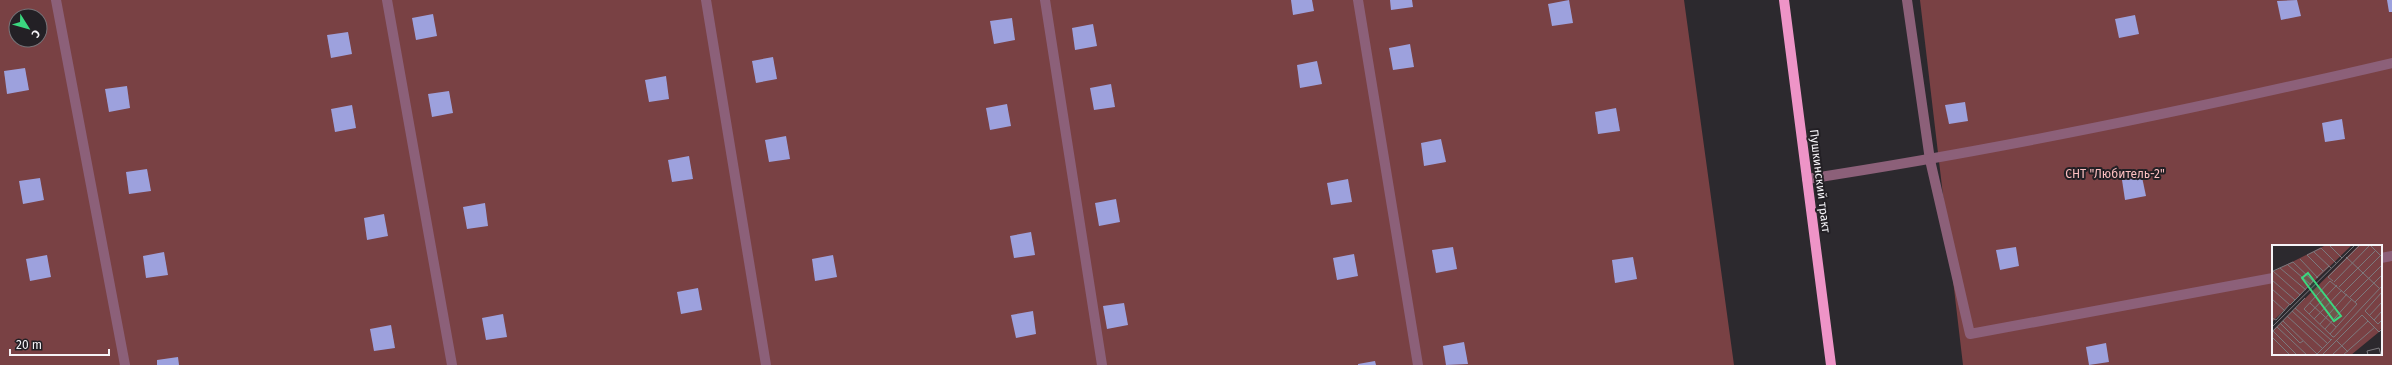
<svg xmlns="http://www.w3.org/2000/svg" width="2392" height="365" viewBox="0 0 2392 365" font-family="'Fira Sans',sans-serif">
  <rect width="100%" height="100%" fill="#2c292e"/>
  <!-- green -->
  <g fill="#794144" fill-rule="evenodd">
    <path d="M0,0H1684L1734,365H0ZM16,16H40V40H16Z"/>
    <path d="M1920,0H2392V365H1963ZM2273,246H2381V354H2273Z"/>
  </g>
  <!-- building -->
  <g fill="#9da1dd">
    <polygon points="1291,0 1312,0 1314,11 1293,15"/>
    <polygon points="1390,0 1412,0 1413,7 1391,10"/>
    <polygon points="1569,0 1573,23 1552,26 1548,4"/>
    <polygon points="2297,0 2301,16 2281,20 2277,1"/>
    <polygon points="2387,0 2392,0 2392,12 2389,12"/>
    <polygon points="433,14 437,36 416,40 412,18"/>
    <polygon points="2135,15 2139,34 2119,38 2115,19"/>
    <polygon points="1012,18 1015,40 994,44 990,21"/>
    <polygon points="1093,24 1097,46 1075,50 1072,28"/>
    <polygon points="348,32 352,54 331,58 327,35"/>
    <polygon points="1410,44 1414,67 1393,70 1389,48"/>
    <polygon points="773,57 777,79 756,83 752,61"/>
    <polygon points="1317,61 1322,84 1300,88 1297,65"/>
    <polygon points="25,68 29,90 7,94 4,71"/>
    <polygon points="666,76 669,99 649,102 645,80"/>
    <polygon points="1111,84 1115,107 1094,110 1090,88"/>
    <polygon points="127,86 130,108 109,112 105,89"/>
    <polygon points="449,91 453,113 432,117 428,94"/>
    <polygon points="1965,102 1968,121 1949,124 1945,105"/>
    <polygon points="1007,104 1011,126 990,130 986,108"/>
    <polygon points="352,105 356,128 335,132 331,109"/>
    <polygon points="1616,108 1620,131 1598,134 1595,112"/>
    <polygon points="2342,119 2345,139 2325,142 2322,123"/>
    <polygon points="786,136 790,159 769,162 765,140"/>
    <polygon points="1441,139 1446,162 1424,166 1421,143"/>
    <polygon points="689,156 693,179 672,182 668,160"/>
    <polygon points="147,169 151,191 129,194 126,172"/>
    <polygon points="2142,177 2146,196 2125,200 2122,180"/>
    <polygon points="40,178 44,200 23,204 19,181"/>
    <polygon points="1348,179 1352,202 1331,205 1327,183"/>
    <polygon points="1116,199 1120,222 1099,226 1095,203"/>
    <polygon points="485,203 488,226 467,229 463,207"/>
    <polygon points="384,214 388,236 367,240 364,218"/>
    <polygon points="1031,232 1035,255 1014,258 1010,236"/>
    <polygon points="1453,247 1457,269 1436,273 1432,250"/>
    <polygon points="2016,247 2019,266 2000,270 1996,250"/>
    <polygon points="164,252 168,275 146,278 143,256"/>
    <polygon points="1354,254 1358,276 1337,280 1333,258"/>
    <polygon points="47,255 51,277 30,281 26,259"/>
    <polygon points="833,255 837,277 815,281 812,259"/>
    <polygon points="1633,257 1637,279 1615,283 1612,260"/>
    <polygon points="698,288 702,310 681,314 677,292"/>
    <polygon points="1124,303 1128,325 1107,329 1103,306"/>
    <polygon points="1033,311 1036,334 1016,338 1011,315"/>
    <polygon points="503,314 507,337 486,340 482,318"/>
    <polygon points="391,325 395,348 374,351 370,329"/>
    <polygon points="1464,342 1468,364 1446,365 1443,346"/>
    <polygon points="2106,343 2109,362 2089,365 2086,347"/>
    <polygon points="178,357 179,365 157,365 157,360"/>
    <polygon points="1375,361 1376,365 1358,365 1358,364"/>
  </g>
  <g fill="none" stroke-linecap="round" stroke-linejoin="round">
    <!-- service -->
    <g stroke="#8c6079" stroke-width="10">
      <polyline points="56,0 125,365"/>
      <polyline points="387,0 452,365"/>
      <polyline points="706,0 766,365"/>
      <polyline points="1045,0 1102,365"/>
      <polyline points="1358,0 1418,365"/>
      <polyline points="1907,0 1930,160 1970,334 2273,278"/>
      <path d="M1807,179C2004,149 2199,108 2392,63"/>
      <polyline points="2381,258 2392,256"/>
    </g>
    <!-- primary -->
    <polyline stroke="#ee94c7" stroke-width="10" points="1784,0 1831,365"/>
  </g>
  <g text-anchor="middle" stroke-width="4" stroke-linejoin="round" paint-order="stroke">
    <!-- park labels -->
    <g font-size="12" fill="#fcbfc0" stroke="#232025">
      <text x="2115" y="178">СНТ "Любитель-2"</text>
    </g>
    <!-- street labels -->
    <g font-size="12" fill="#f5f3f7" stroke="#232025">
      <text transform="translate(1820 181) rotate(83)" y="4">Пушкинский тракт</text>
    </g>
  </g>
  <!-- overview -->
  <g transform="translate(2272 245)">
    <rect width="110" height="110" fill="#2c292e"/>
    <path d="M54,0H80L0,77V27ZM87,0H110V82L107,87L79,110H0V86Z" fill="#794144"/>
    <path fill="none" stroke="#7c7a7e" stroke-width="1" d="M57,0L70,13M98,0L109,11M42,7L59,23M74,12L107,43M28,14L46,33M21,17L41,36L28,50L1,26ZM16,20L39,40M8,23L34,45M51,26L35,10L49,3L64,18M44,33L57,21M0,35L23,55M61,36L56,32L88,0M62,37L98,0M67,42L104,5M0,44L18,60L28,50M72,47L109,10M110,47L93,66L106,79L110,75M78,52L110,20M0,54L13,66M83,57L110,30M38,58L64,82M23,63L59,95M20,66L55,98M37,69L65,40M15,71L50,103M97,71L110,57M0,73L4,75L17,60M42,74L70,45M102,75L110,66M11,76L45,109M8,78L28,98L31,96M48,79L75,49M0,82L83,0M5,82L35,110M53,84L80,54M1,86L25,110M0,87L33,53M58,89L85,59L58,36L32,64L61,92H62L110,41M0,92L18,110M65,96L76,107M45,109L60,94M50,110L90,70L107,87L110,84M60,110L96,76M71,110L103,82M96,110L95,106L107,103L109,110"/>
    <path fill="#3bd77f" fill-opacity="0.15" stroke="#3bd77f" stroke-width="2" d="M36,28L69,71L62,76L30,33Z"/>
    <rect width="110" height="110" fill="none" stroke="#f5f3f7" stroke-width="2"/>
  </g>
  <!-- north arrow -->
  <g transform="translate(28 28) rotate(127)"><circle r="19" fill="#232025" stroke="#777479"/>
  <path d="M0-3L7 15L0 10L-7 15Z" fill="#3bd77f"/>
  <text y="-6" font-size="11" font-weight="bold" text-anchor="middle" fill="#f5f3f7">С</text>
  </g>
  <!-- scale -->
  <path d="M10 349v6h99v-6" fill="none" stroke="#f5f3f7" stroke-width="2"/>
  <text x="16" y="349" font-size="12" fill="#f5f3f7" stroke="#232025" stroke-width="3" paint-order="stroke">20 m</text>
</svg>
